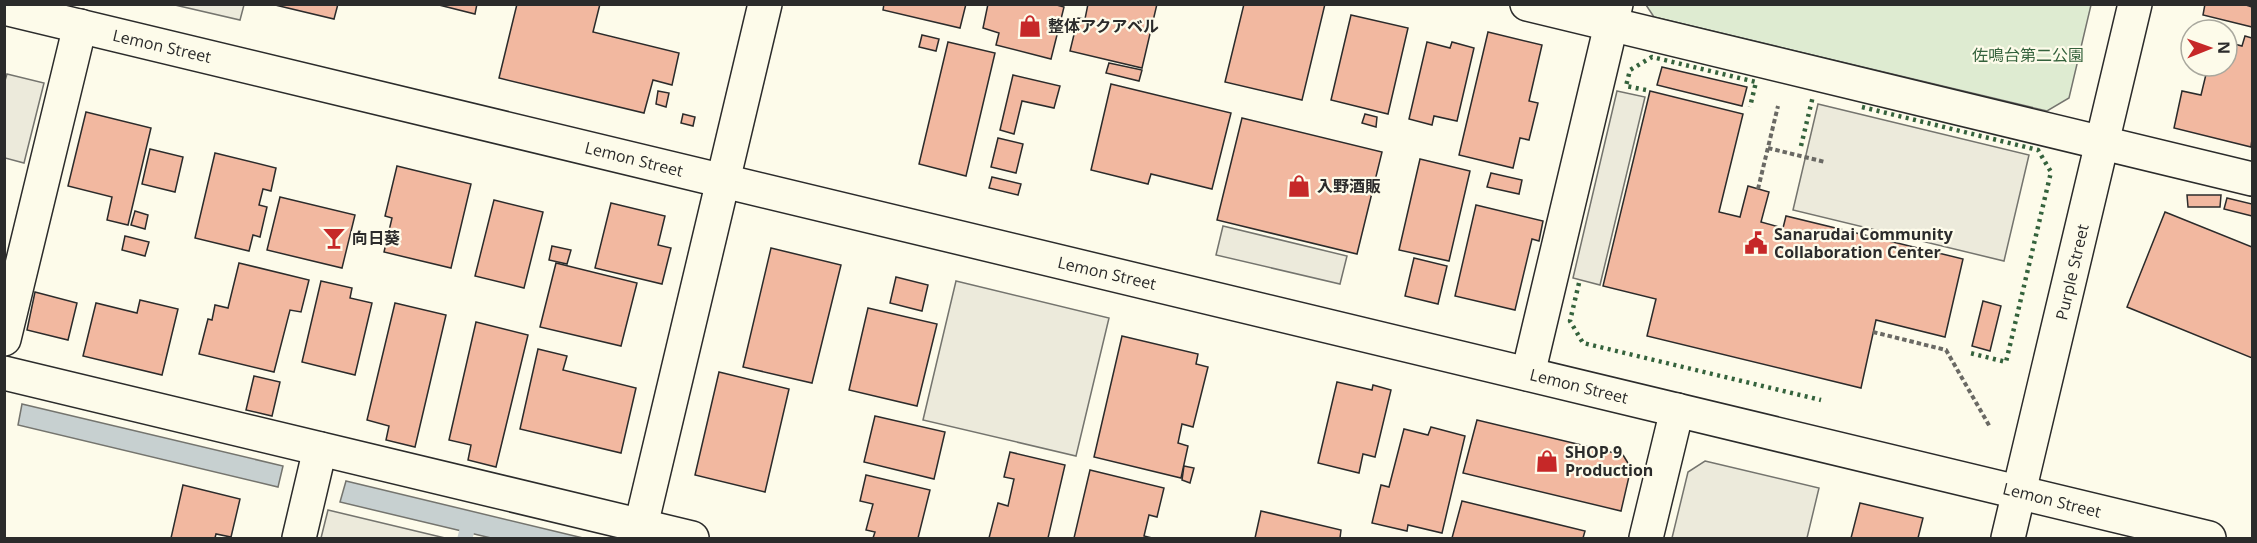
<svg xmlns="http://www.w3.org/2000/svg" width="2257" height="543" viewBox="0 0 2257 543" font-family="'Open Sans','Noto Sans JP',sans-serif">
  <rect width="100%" height="100%" fill="#fdfbea"/>
  <!-- green -->
  <polygon fill="#deebd1" stroke="#74746e" stroke-width="1.5" points="1646,5 2091,5 2069,98 2047,111 1654,17"/>
  <!-- parking -->
  <g fill="#eceadb" stroke="#74746e" stroke-width="1.5">
    <polygon points="175,5 244,4 244,5 240,20"/>
    <polygon points="7,74 44,83 24,163 5,158 4,84"/>
    <polygon points="1617,91 1645,97 1600,285 1573,278"/>
    <polygon points="1818,104 2029,155 2004,261 1793,210"/>
    <polygon points="1223,226 1347,256 1340,284 1216,255"/>
    <polygon points="956,281 1109,318 1076,456 923,420"/>
    <polygon points="1705,461 1819,488 1807,538 1672,538 1688,472"/>
    <polygon points="328,510 445,538 321,538"/>
  </g>
  <!-- water -->
  <g fill="#c7d0d0" stroke="#74746e" stroke-width="1.5">
    <polygon points="22,404 283,466 278,487 18,425"/>
    <polygon points="346,481 583,538 491,538 340,502"/>
  </g>
  <g fill="none" stroke-linecap="round" stroke-linejoin="round">
    <!-- stream -->
    <polyline stroke="#c7d0d0" stroke-width="15" points="465,538 469,522"/>
  </g>
  <!-- building -->
  <g fill="#f2b8a0" stroke="#2b2b2b" stroke-width="1.5">
    <polygon points="271,4 338,4 334,19"/>
    <polygon points="435,4 477,4 475,14"/>
    <polygon points="517,4 600,4 593,32 679,53 672,85 653,80 644,113 499,78"/>
    <polygon points="884,4 966,4 960,28 883,10"/>
    <polygon points="988,4 1053,4 1064,7 1051,59 996,45 999,33 983,28"/>
    <polygon points="1088,4 1157,4 1142,68 1070,51 1078,18 1085,19"/>
    <polygon points="1244,4 1325,4 1302,100 1225,82"/>
    <polygon points="2205,4 2243,4 2252,7 2252,27 2203,15"/>
    <polygon points="1351,15 1408,28 1388,114 1331,100"/>
    <polygon points="1488,32 1542,45 1529,101 1538,103 1529,140 1520,138 1513,168 1459,155"/>
    <polygon points="922,35 939,39 936,51 919,47"/>
    <polygon points="2245,36 2252,38 2252,139 2251,147 2174,128 2182,91 2201,95 2208,66 2227,66 2227,42 2242,46"/>
    <polygon points="948,42 995,53 966,176 919,164"/>
    <polygon points="1427,42 1450,48 1452,42 1474,48 1457,121 1434,116 1432,125 1409,119"/>
    <polygon points="1109,63 1142,70 1139,81 1106,73"/>
    <polygon points="1662,67 1747,87 1742,106 1657,85"/>
    <polygon points="1013,75 1060,86 1054,108 1022,101 1014,134 1000,130"/>
    <polygon points="1111,84 1231,113 1212,189 1151,174 1148,184 1091,170"/>
    <polygon points="658,91 669,93 666,107 656,104"/>
    <polygon points="1650,91 1743,114 1719,212 1740,217 1748,186 1769,192 1761,222 1783,228 1786,216 1963,259 1945,337 1876,320 1861,388 1647,336 1656,299 1603,286"/>
    <polygon points="86,112 151,128 128,225 107,220 112,197 68,186"/>
    <polygon points="683,114 695,117 693,126 681,123"/>
    <polygon points="1365,114 1377,117 1376,127 1362,123"/>
    <polygon points="1242,118 1382,152 1357,254 1217,220"/>
    <polygon points="998,138 1023,144 1016,173 991,167"/>
    <polygon points="150,149 183,157 175,192 142,184"/>
    <polygon points="215,153 276,168 271,191 263,189 259,205 267,207 260,237 253,235 249,251 195,238"/>
    <polygon points="1420,159 1470,171 1449,261 1399,250"/>
    <polygon points="397,166 471,184 451,268 384,252 392,218 385,216"/>
    <polygon points="1491,173 1522,180 1519,194 1487,187"/>
    <polygon points="992,177 1021,184 1018,195 989,188"/>
    <polygon points="2187,195 2221,195 2220,207 2188,207"/>
    <polygon points="280,197 355,215 342,268 267,250"/>
    <polygon points="2227,198 2252,204 2252,216 2224,209"/>
    <polygon points="494,200 543,212 524,288 475,276"/>
    <polygon points="611,203 665,216 658,245 671,248 662,284 595,268"/>
    <polygon points="1476,205 1543,221 1539,241 1532,239 1515,310 1455,296"/>
    <polygon points="135,211 148,215 145,229 131,225"/>
    <polygon points="2165,212 2252,247 2252,358 2127,307"/>
    <polygon points="125,236 149,242 145,256 122,250"/>
    <polygon points="552,246 571,250 567,264 549,260"/>
    <polygon points="771,248 841,265 812,383 743,367"/>
    <polygon points="1414,258 1447,266 1438,304 1405,296"/>
    <polygon points="239,263 309,280 301,312 290,310 274,372 199,354 208,319 212,320 215,305 228,308"/>
    <polygon points="556,263 637,283 621,346 540,327"/>
    <polygon points="896,277 928,285 922,311 890,303"/>
    <polygon points="321,281 352,288 350,298 372,303 355,375 302,362"/>
    <polygon points="35,292 77,303 68,340 27,330"/>
    <polygon points="140,300 178,309 162,375 83,356 96,303 137,313"/>
    <polygon points="1983,301 2001,306 1990,351 1972,346"/>
    <polygon points="395,303 446,315 415,447 386,440 389,426 367,420"/>
    <polygon points="868,308 937,324 917,406 849,390"/>
    <polygon points="476,322 528,335 496,467 468,460 471,445 449,440"/>
    <polygon points="1122,336 1198,354 1196,364 1208,367 1193,427 1182,424 1178,443 1188,446 1181,478 1094,457"/>
    <polygon points="538,349 567,356 563,370 636,388 621,453 520,429"/>
    <polygon points="719,372 789,389 765,492 695,475"/>
    <polygon points="254,376 280,382 272,416 246,410"/>
    <polygon points="1337,382 1372,390 1373,385 1391,390 1375,457 1363,454 1359,473 1318,463"/>
    <polygon points="875,416 945,432 934,479 864,462"/>
    <polygon points="1477,420 1623,455 1631,468 1621,511 1463,473"/>
    <polygon points="1431,427 1465,436 1442,533 1408,525 1407,531 1372,523 1381,485 1389,487 1404,429 1428,435"/>
    <polygon points="1010,452 1065,465 1048,538 989,538 998,503 1008,506 1014,479 1004,477"/>
    <polygon points="1184,466 1194,468 1190,483 1182,480"/>
    <polygon points="1090,470 1164,488 1157,517 1149,515 1144,536 1152,538 1074,538"/>
    <polygon points="866,475 930,490 918,538 873,538 875,532 866,530 873,504 860,501"/>
    <polygon points="183,485 240,499 231,537 216,534 215,538 171,538"/>
    <polygon points="1462,501 1585,531 1583,538 1452,538"/>
    <polygon points="1860,503 1923,518 1918,538 1851,538"/>
    <polygon points="1261,511 1341,530 1340,538 1255,538"/>
  </g>
  <g fill="none" stroke-linecap="round" stroke-linejoin="round">
    <!-- minor casing -->
    <g stroke="#2b2b2b" stroke-width="36">
      <g id="minor">
        <polyline points="1527,4 2252,179"/>
        <polyline points="4,339 80,26"/>
        <polyline points="4,373 692,538"/>
        <polyline points="1528,374 1616,4"/>
        <polyline points="299,538 320,449"/>
        <polyline points="638,538 765,4"/>
        <polyline points="1646,538 1677,410"/>
      </g>
    </g>
    <!-- tertiary casing -->
    <g stroke="#2b2b2b" stroke-width="36">
      <g id="tertiary">
        <polyline points="4,8 2209,538"/>
        <polyline points="2008,538 2135,4"/>
      </g>
    </g>
    <!-- path -->
    <g stroke="#6a6964" stroke-width="4" stroke-dasharray="4.5 3" stroke-linecap="butt">
      <polyline points="1768,148 1825,162"/>
      <polyline points="1758,189 1778,106"/>
      <polyline points="1873,332 1946,350 1990,427"/>
    </g>
    <!-- minor -->
    <use href="#minor" stroke="#fdfbea" stroke-width="33"/>
    <!-- tertiary -->
    <use href="#tertiary" stroke="#fdfbea" stroke-width="33"/>
    <!-- hedge -->
    <g stroke="#34623c" stroke-width="4.5" stroke-dasharray="3 4.5" stroke-linecap="butt">
      <polyline points="1646,90 1626,86 1630,70 1652,57 1756,82 1750,107"/>
      <polyline points="1862,107 2038,150 2051,172 2006,362 1970,353"/>
      <polyline points="1801,146 1813,96"/>
      <polyline points="1579,283 1570,321 1583,343 1821,400"/>
    </g>
  </g>
  <!-- icons -->
  <defs>
    <g id="shop-bare" transform="scale(1.8)"><path d="M-5-2.5h2.3a2.7 3.5 0 0 1 5.4 0H5L5.5 6h-11ZM-1.5-2.5h3a1.5 2.3 0 0 0-3 0Z" fill="#c62828" stroke="#fdfbea" stroke-width="2.5" paint-order="stroke"/></g>
    <g id="bar-bare" transform="scale(1.8)"><path d="M-6-5H6L.8 .8V4.5H3.5V6h-7V4.5H-.8V.8Z" fill="#c62828" stroke="#fdfbea" stroke-width="2.5" paint-order="stroke"/></g>
    <g id="civic-bare" transform="scale(1.8)"><path d="M-.6-6.5H3V-4.5H.6V-3L4-1V1h2V6H-6V1h2V-1L-.6-3ZM-1.2 2.5V6h2.4V2.5Z" fill="#c62828" stroke="#fdfbea" stroke-width="2.5" paint-order="stroke"/></g>
  </defs>
  <g fill-rule="evenodd">
    <use href="#shop-bare" x="1030" y="26"/>
    <use href="#shop-bare" x="1299" y="186"/>
    <use href="#bar-bare" x="334" y="238"/>
    <use href="#civic-bare" x="1756" y="243"/>
    <use href="#shop-bare" x="1547" y="461"/>
  </g>
  <g text-anchor="middle" stroke-width="4.5" stroke-linejoin="round" paint-order="stroke">
    <!-- poi labels -->
    <g font-size="16" font-weight="bold" fill="#2b2b2b" stroke="#fdfbea" text-anchor="start">
      <text x="1048" y="32">整体アクアベル</text>
      <text x="1317" y="192">入野酒販</text>
      <text x="1774" y="240">Sanarudai Community<tspan x="1774" dy="18">Collaboration Center</tspan></text>
      <text x="352" y="244">向日葵</text>
      <text x="1565" y="458">SHOP 9<tspan x="1565" dy="18">Production</tspan></text>
    </g>
    <!-- street labels -->
    <g font-size="16" fill="#2b2b2b" stroke="#fdfbea">
      <text transform="translate(162 46) rotate(13)" y="6">Lemon Street</text>
      <text transform="translate(634 159) rotate(14)" y="6">Lemon Street</text>
      <text transform="translate(2072 272) rotate(-77)" y="6">Purple Street</text>
      <text transform="translate(1107 273) rotate(13)" y="6">Lemon Street</text>
      <text transform="translate(1579 386) rotate(14)" y="6">Lemon Street</text>
      <text transform="translate(2052 500) rotate(14)" y="6">Lemon Street</text>
    </g>
    <!-- park labels -->
    <g font-size="16" fill="#34623c" stroke="#fdfbea">
      <text x="2028" y="61">佐鳴台第二公園</text>
    </g>
  </g>
  <!-- border -->
  <rect width="2257" height="543" fill="none" stroke="#2b2b2b" stroke-width="12"/>
  <!-- north arrow -->
  <g transform="translate(2209 48) rotate(89)"><circle r="28" fill="#fdfbea" stroke="#a9a89e" stroke-width="1.5"/>
  <path d="M0-4.5L10 22L0 15L-10 22Z" fill="#c62828"/>
  <text y="-9" font-size="16" font-weight="bold" text-anchor="middle" fill="#2b2b2b">N</text>
  </g>
</svg>
